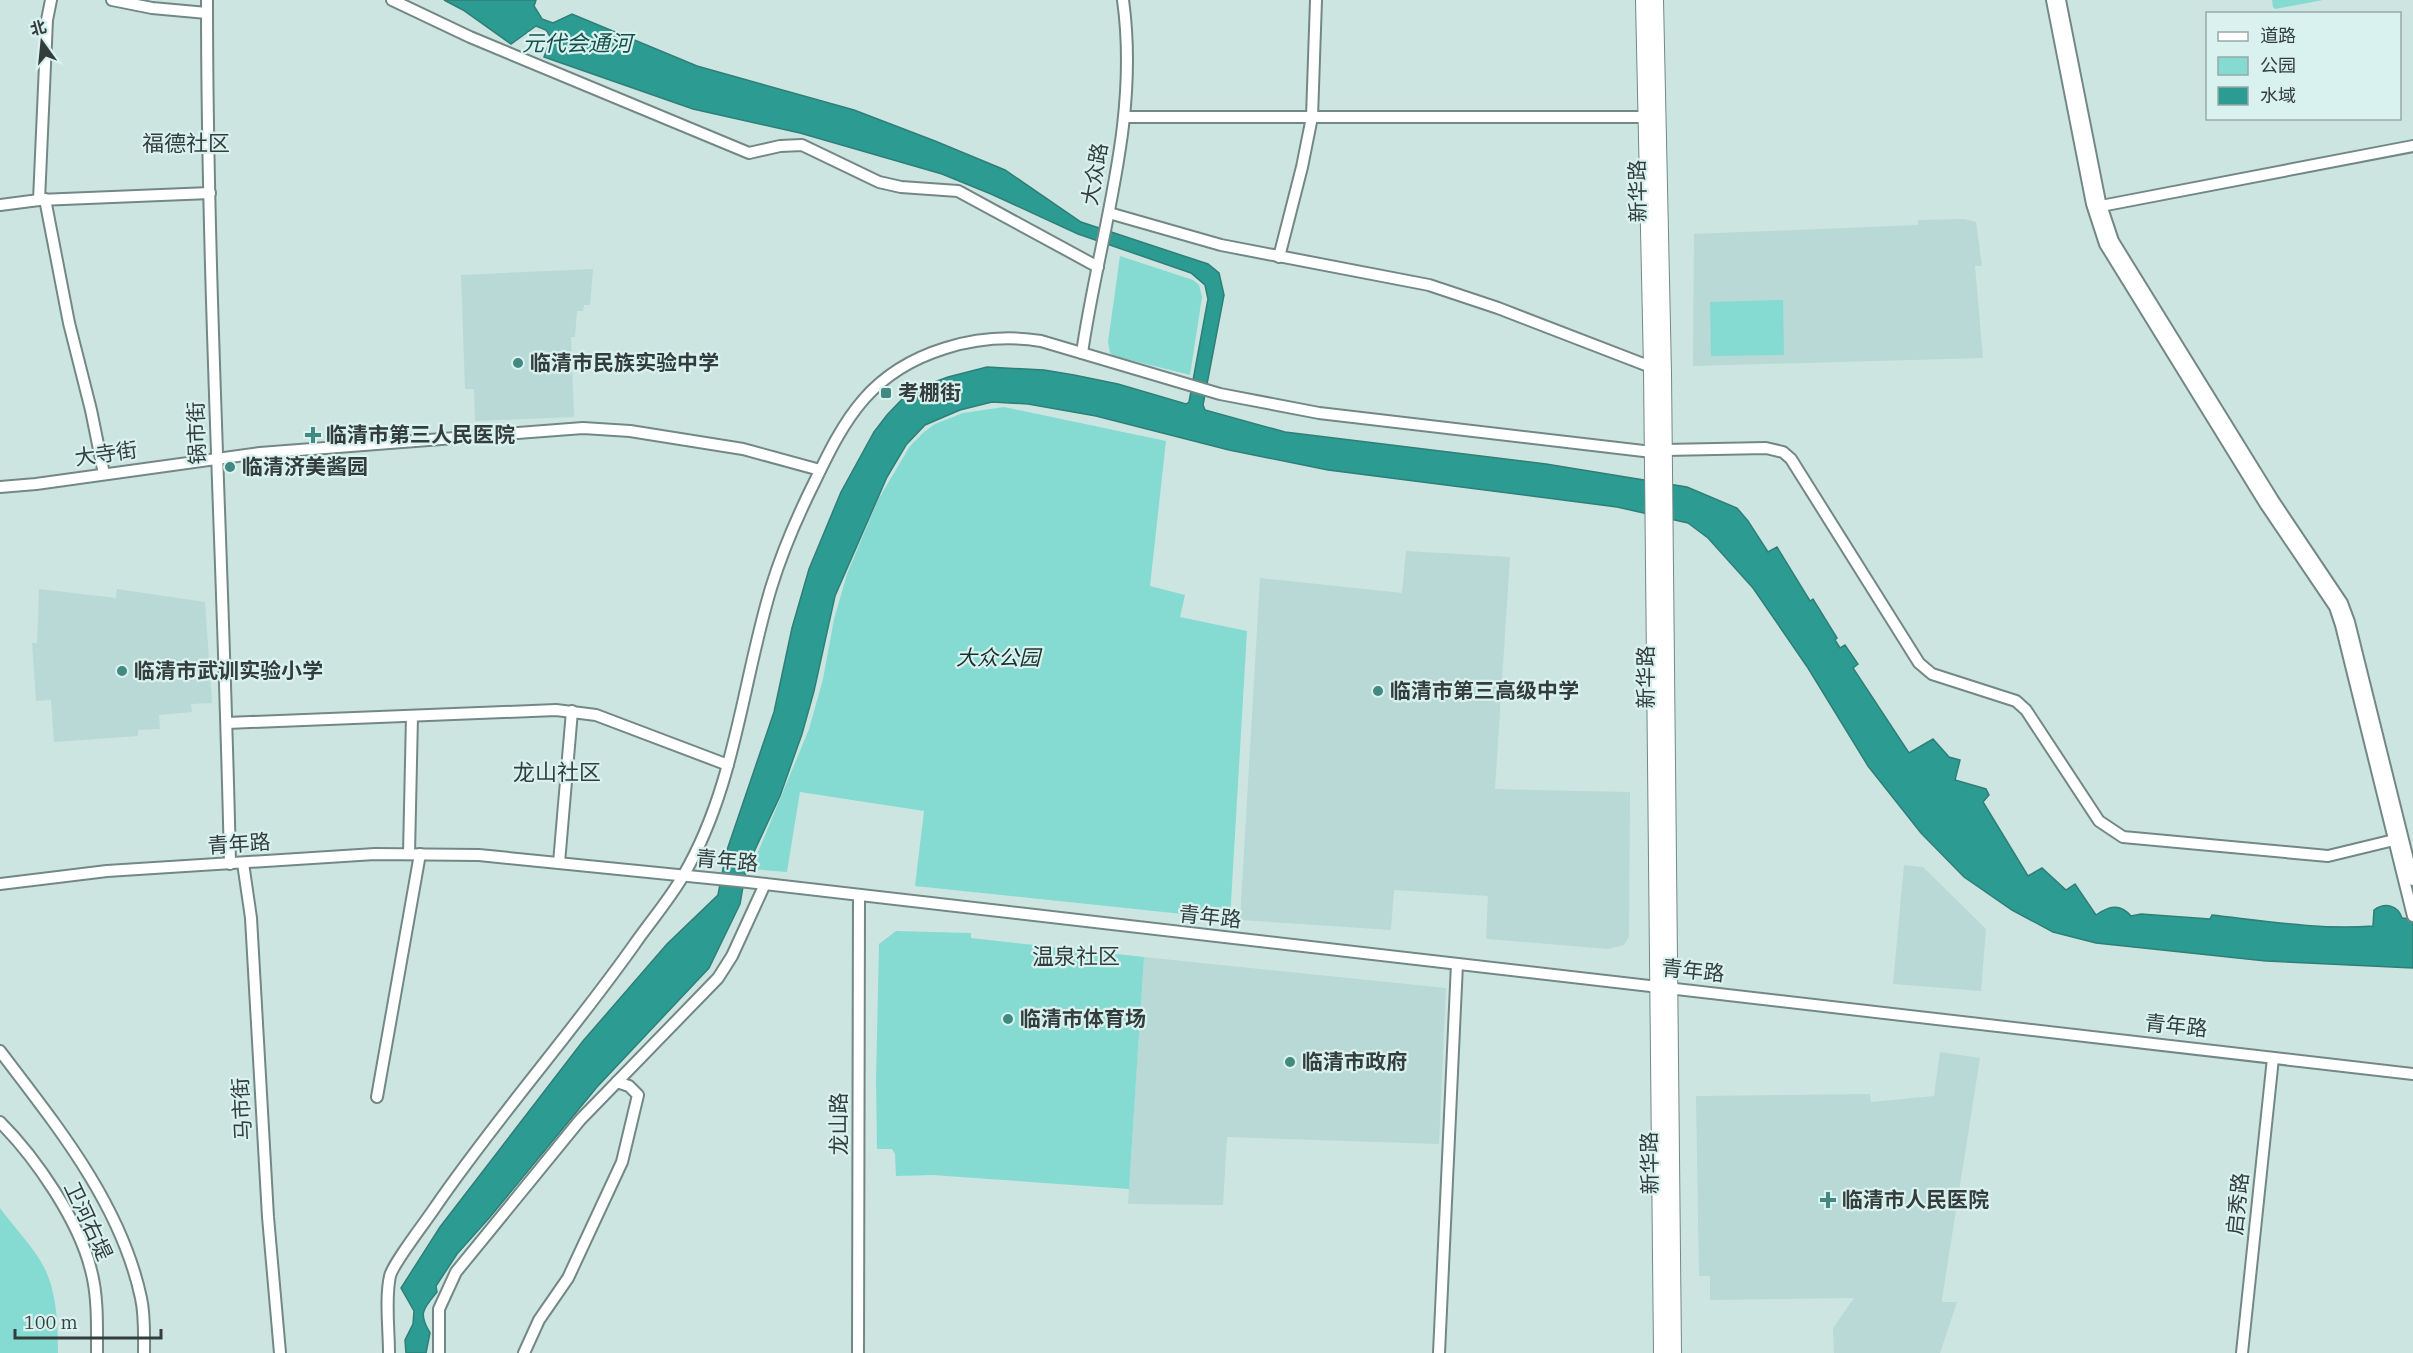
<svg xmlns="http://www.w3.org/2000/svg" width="2413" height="1353" viewBox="0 0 2413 1353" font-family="'IBM Plex Serif','Noto Sans SC',serif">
  <rect width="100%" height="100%" fill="#cde5e1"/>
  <!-- built -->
  <g fill="#b8d9d5">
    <polygon points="1964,219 1976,222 1982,266 1975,266 1983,358 1693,366 1694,234 1918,225 1918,220"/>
    <polygon points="593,269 590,305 584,305 583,311 577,311 575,337 571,337 574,417 475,421 474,389 465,389 461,275"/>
    <polygon points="1406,551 1510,557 1495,789 1630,792 1629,937 1624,945 1608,949 1486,939 1488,896 1394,890 1391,930 1240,920 1260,578 1402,593"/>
    <polygon points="39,589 116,598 117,589 205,602 212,703 191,704 192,712 159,715 160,729 138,730 138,736 54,742 51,700 36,701 32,643 37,643"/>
    <polygon points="1904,865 1923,867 1986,929 1981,991 1893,984"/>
    <polygon points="1144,957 1446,988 1439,1144 1227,1137 1223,1205 1128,1204"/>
    <polygon points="1940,1052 1980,1058 1942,1299 1942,1302 1957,1302 1940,1353 1834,1353 1833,1328 1854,1298 1710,1300 1710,1276 1699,1276 1696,1096 1870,1094 1871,1102 1934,1096"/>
  </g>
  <!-- green -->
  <g fill="#85dbd1">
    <polygon points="2272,0 2323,0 2275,9 2273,7"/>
    <polygon points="1120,256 1193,280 1199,285 1202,297 1190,375 1114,356 1110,353 1108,342"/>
    <polygon points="1783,300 1784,355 1711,356 1710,302"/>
    <polygon points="1004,407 1166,441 1150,586 1185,595 1180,617 1247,631 1230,919 915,886 924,811 800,792 787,872 751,869 809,729 823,679 834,619 847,574 878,500 910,446 924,432 935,424 963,413"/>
    <polygon points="896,931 971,933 971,938 1144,957 1129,1189 932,1175 896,1176 895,1154 892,1149 877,1149 876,1080 879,944"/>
    <path d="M0,1208C13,1226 36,1250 45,1269C57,1294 58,1326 58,1353H0Z"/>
  </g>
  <!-- water -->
  <path fill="#2c9b92" stroke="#2e7f78" stroke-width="1.5" d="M444,0H536L534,6L542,19L553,23L572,14L697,66L854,110L935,141L1005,170L1081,222L1208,264L1219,273L1224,295L1203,405L1205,410L1285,432L1546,464L1687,487L1737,508L1748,521L1768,552L1777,547L1810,601L1813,599L1837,638L1835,640L1840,648L1845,645L1858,664L1853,668L1909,753L1933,739L1949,757L1960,760L1955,780L1986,789L1989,795L1983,802L2028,876L2042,868L2066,890L2075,884L2096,915C2109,906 2120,903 2131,916L2141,914L2210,919L2212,915C2265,921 2319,930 2373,926L2374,910C2385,902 2398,905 2402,918L2413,919V968L2266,961L2096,943L2053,932L2012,910L1964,877L1921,833L1868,766L1808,668L1753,588L1708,538L1688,523L1617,507L1328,470L1229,450L1096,416L1028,404L992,402L960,410L925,425L906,445L887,477L835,596L814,691L802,734L780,796L746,869L740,904L709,968L597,1087L490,1217L457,1254L436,1286L437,1292C423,1309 418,1313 430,1333L426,1353H406L405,1340L413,1324L414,1311L401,1288L440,1227L583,1041L667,944L718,895L726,853L774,712L792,628L809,569L841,492L874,432L887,415L906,395L921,387L948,377L987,367L1044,370L1074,375L1118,384L1186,404L1189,402L1208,299L1205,285L1191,273L1078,234L991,194L942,174L800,133L693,109L544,57L551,38L546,30L536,26L511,44L463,10Z"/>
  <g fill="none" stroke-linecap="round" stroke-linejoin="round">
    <!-- minor casing -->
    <g stroke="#738885" stroke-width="14">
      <g id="minor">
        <polyline points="112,0 152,8 207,13"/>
        <path d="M207,0C207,288 224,576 230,864"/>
        <polyline points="392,0 470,37 749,153 780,146 802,145 879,182 901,187 958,191 1098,267"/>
        <polyline points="2052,0 2092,204 2105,244 2266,505 2335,607 2341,625 2413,916"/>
        <polyline points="2060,0 2100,202 2113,241 2273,500 2342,603 2349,622 2413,880"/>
        <polyline points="1125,117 1644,117"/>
        <polyline points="45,199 69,323 91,410 104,474"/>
        <polyline points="39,200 47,20 51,0"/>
        <polyline points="0,205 39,200 210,193"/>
        <polyline points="2101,206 2413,146"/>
        <polyline points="1109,213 1221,245 1429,285 1498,308 1651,367"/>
        <polyline points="1279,257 1302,167 1312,117 1316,0"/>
        <path d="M1082,353C1099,235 1140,122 1123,0"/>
        <polyline points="1665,450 1766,448 1783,452 1791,459 1919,663 1932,674 2016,701 2026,710 2099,821 2123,837 2328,856 2394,840"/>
        <polyline points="0,487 36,484 260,453 583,428 630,431 743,449 820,470"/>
        <polyline points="227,723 556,710 596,715 728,765"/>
        <polyline points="409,854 412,716"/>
        <polyline points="243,863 251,918 268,1217 280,1353"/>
        <polyline points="559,863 572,711"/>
        <polyline points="0,884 107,871 375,854 479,855 748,882 2413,1074"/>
        <path d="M0,1051C57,1126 121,1204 141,1298C145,1316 144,1335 144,1353"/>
        <polyline points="377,1097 420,854"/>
        <path d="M0,1122C36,1158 79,1221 91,1270C98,1296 97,1326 97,1353"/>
        <path d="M389,1353C389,1330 385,1298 390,1276C393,1263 427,1220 436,1206C498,1116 571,1034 634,945C650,922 669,900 683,876C735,788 742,684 771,588C782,552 798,515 815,481C829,452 843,423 864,399C906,351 979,331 1041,341L1220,394L1319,413L1652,452"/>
        <polyline points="439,1353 439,1309 456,1272 580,1120 718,978 732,956 765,884"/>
        <polyline points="524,1353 539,1320 568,1278 622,1162 638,1095 629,1086 617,1082"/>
        <polyline points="858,1353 859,895"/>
        <polyline points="1439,1353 1457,964"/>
        <polyline points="2242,1353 2273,1058"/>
      </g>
    </g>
    <!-- major casing -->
    <g stroke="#738885" stroke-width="16">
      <g id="major">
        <polyline points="1643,0 1651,367 1661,1353"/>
        <polyline points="1656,0 1664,374 1674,1353"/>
      </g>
    </g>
    <!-- minor -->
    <use href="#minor" stroke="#fff" stroke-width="10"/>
    <!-- major -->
    <use href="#major" stroke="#fff" stroke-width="14"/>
  </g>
  <!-- markers -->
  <g fill="#428982" stroke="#daf2ef" stroke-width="2">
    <circle cx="518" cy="363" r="6"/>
    <rect x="880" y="387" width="12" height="12" rx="3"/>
    <path d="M310 426h6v6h6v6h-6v6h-6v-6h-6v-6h6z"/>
    <circle cx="230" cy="467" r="6"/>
    <circle cx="122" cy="671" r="6"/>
    <circle cx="1378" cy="691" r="6"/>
    <circle cx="1008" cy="1019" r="6"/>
    <circle cx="1290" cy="1062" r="6"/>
    <path d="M1825 1191h6v6h6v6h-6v6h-6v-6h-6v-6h6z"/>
  </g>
  <g text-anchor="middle" stroke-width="4.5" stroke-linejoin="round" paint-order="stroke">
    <!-- street labels -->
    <g font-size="21" fill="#333d3b" stroke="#daf2ef">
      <text transform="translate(1095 174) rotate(-80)" y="7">大众路</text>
      <text transform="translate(1638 191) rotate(-91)" y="7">新华路</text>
      <text transform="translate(197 433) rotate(-92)" y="7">锅市街</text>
      <text transform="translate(106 454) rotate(-8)" y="7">大寺街</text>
      <text transform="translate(1646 677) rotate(-90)" y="7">新华路</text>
      <text transform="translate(239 844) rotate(-4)" y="7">青年路</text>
      <text transform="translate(727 861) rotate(5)" y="7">青年路</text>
      <text transform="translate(1210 917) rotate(6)" y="7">青年路</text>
      <text transform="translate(1693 971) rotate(6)" y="7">青年路</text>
      <text transform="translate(2176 1026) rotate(6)" y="7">青年路</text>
      <text transform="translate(242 1109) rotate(-93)" y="7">马市街</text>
      <text transform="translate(839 1124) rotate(-90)" y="7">龙山路</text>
      <text transform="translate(1650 1163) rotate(-91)" y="7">新华路</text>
      <text transform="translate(2238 1204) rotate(-84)" y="7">启秀路</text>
      <text transform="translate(88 1221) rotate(65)" y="7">卫河右堤</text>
    </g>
    <!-- poi labels -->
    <g font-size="21" font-weight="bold" fill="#333d3b" stroke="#daf2ef" text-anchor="start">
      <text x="530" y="370">临清市民族实验中学</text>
      <text x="898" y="400">考棚街</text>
      <text x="326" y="442">临清市第三人民医院</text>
      <text x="242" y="474">临清济美酱园</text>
      <text x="134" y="678">临清市武训实验小学</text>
      <text x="1390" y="698">临清市第三高级中学</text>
      <text x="1020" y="1026">临清市体育场</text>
      <text x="1302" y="1069">临清市政府</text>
      <text x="1842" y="1207">临清市人民医院</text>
    </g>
    <!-- park labels -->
    <g font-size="21" font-style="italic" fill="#19312e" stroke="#daf2ef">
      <text x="998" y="665">大众公园</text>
    </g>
    <!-- water labels -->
    <g font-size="22" font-style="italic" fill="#16524d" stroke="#daf2ef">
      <text x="577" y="51">元代会通河</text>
    </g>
    <!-- neighbourhood labels -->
    <g font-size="22" fill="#333d3b" stroke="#daf2ef">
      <text x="186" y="151">福德社区</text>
      <text x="557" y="780">龙山社区</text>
      <text x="1076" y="964">温泉社区</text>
    </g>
  </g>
  <!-- legend -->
  <rect x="2206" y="12" width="195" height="108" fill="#daf2ef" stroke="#97aaa7" stroke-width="1.5"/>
  <rect x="2218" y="32" width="30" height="9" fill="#ffffff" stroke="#97aaa7" stroke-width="1.5"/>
  <text x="2260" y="42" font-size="18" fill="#333d3b">道路</text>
  <rect x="2218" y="57" width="30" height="18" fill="#85dbd1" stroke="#97aaa7" stroke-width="1.5"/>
  <text x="2260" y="72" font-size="18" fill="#333d3b">公园</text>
  <rect x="2218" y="87" width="30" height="18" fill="#2c9b92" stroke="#97aaa7" stroke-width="1.5"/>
  <text x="2260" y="102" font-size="18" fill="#333d3b">水域</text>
  <!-- north arrow -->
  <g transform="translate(42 42) rotate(345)" stroke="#daf2ef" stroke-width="4.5" paint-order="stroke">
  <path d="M0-4.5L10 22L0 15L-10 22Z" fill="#333d3b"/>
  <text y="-9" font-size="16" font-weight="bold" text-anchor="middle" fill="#333d3b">北</text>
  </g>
  <!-- scale -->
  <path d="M15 1329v9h146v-9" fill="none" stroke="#333d3b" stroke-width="3"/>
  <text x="24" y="1329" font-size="18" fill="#333d3b" stroke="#daf2ef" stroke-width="4.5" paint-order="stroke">100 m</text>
</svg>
